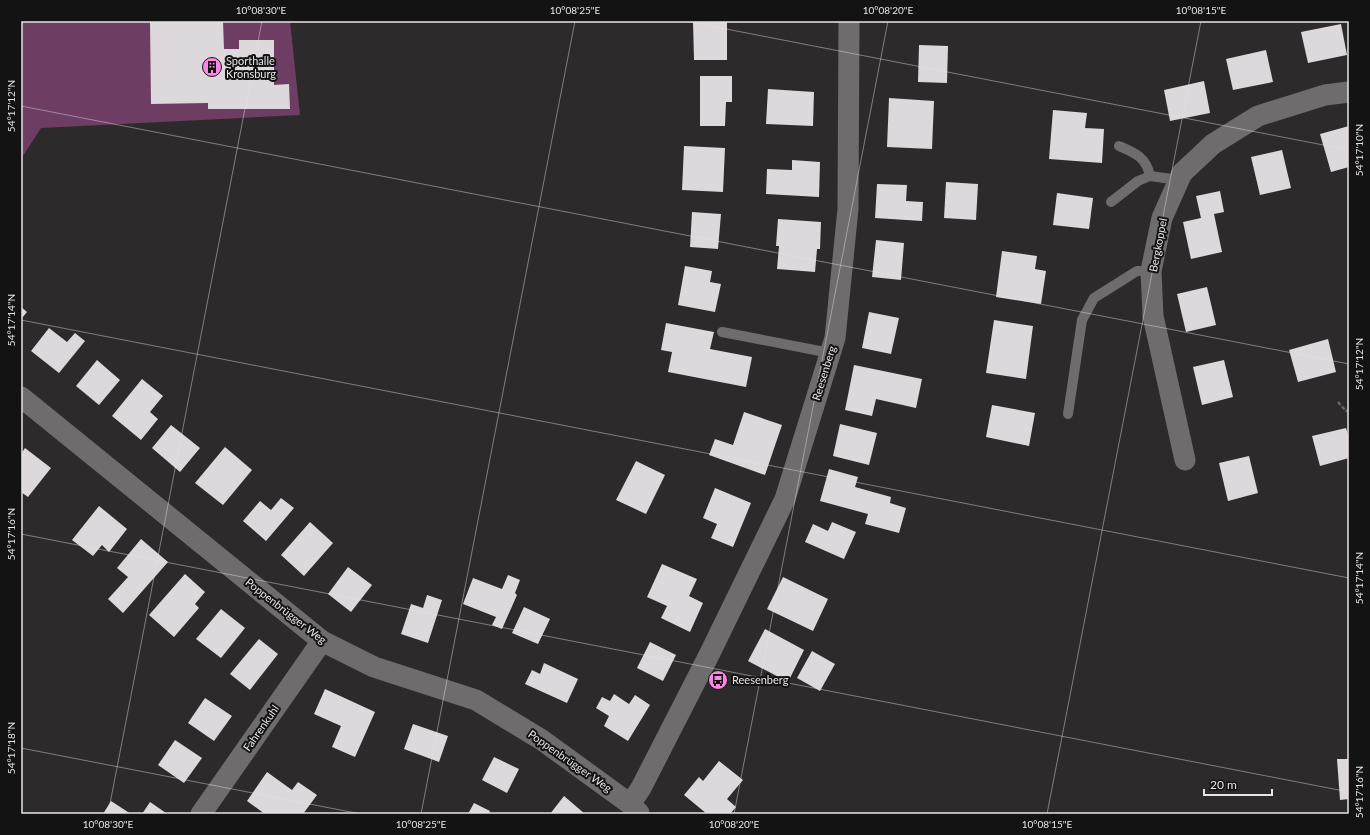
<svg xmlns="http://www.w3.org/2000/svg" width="1370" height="835" viewBox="0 0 1370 835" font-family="Lato,sans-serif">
  <rect width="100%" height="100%" fill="#2d2a2c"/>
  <!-- garden -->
  <polygon fill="#6d3d63" points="21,21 290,21 300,115 41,128 21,159"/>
  <!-- building -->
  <g fill="#dcd8db">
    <polygon points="150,21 223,21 224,49 239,49 239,40 274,40 274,85 289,84 290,109 208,109 208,103 151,104"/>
    <polygon points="693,21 727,21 727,60 694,60"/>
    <polygon points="1341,24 1347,55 1308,63 1301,32"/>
    <polygon points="919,45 948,46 947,83 918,82"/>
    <polygon points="1266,50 1273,82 1233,90 1226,59"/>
    <polygon points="700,76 732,76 732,102 726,102 725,126 700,126"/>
    <polygon points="1204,81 1210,113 1170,121 1164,90"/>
    <polygon points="768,89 814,92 813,126 766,124"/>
    <polygon points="889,98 934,101 932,149 887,147"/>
    <polygon points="1053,110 1087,113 1085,128 1104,129 1102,163 1049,159"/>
    <polygon points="1349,126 1349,167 1331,172 1320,134"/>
    <polygon points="684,146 725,148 723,192 682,190"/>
    <polygon points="1282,150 1291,188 1260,195 1251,157"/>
    <polygon points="792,160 820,162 819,197 766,194 767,169 792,170"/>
    <polygon points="946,182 978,184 976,220 944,218"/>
    <polygon points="877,184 907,185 906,201 923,202 922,221 875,218"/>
    <polygon points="1220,191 1224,212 1214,214 1222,252 1191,259 1183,222 1201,218 1196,196"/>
    <polygon points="1057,193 1093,198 1089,229 1053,225"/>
    <polygon points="692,212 721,214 718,249 690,247"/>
    <polygon points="778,219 821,222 820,249 817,249 815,272 777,269 779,246 776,246"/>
    <polygon points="876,240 904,243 901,280 872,277"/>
    <polygon points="1002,251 1037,256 1035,269 1046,271 1041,304 996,297"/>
    <polygon points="685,266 712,271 710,282 721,284 715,312 678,305"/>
    <polygon points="1207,287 1216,325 1186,332 1177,294"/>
    <polygon points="21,307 27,312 21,319"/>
    <polygon points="869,312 899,318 891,354 862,348"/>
    <polygon points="994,320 1033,326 1026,379 986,373"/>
    <polygon points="666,323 714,332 710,349 752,357 746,387 668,372 672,352 661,350"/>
    <polygon points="49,328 67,342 75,333 85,341 59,373 31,351"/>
    <polygon points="1328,339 1336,372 1298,382 1289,350"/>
    <polygon points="97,360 120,380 99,405 76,386"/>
    <polygon points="1224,360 1233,397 1202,405 1193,367"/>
    <polygon points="854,365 922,379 916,408 876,399 872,416 845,410"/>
    <polygon points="142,379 163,396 150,412 158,419 141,440 112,416"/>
    <polygon points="992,405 1035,413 1029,446 986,437"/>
    <polygon points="744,412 782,425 765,475 709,455 715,439 733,445"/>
    <polygon points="840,424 877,433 869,465 833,456"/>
    <polygon points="171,425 200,448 180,472 152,448"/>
    <polygon points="1346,428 1349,438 1349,458 1320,466 1312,436"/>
    <polygon points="225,447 252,470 223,505 195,483"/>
    <polygon points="25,448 51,468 28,497 21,492 21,454"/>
    <polygon points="1249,456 1258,493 1228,501 1219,463"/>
    <polygon points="636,461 665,475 646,514 616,500"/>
    <polygon points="829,469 858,477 855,487 891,497 890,503 906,508 899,533 865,524 868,514 820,501"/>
    <polygon points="715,488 751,503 733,547 711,538 717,524 703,518"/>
    <polygon points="281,498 294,508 266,541 243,521 260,501 271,510"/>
    <polygon points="99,506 127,529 109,552 102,545 93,556 72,540"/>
    <polygon points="310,522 333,543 304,576 281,555"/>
    <polygon points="832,522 856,532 844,559 805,542 813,524 828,531"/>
    <polygon points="141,539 168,562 123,613 108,599 128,577 117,568"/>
    <polygon points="662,564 697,579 689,596 703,603 690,632 661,618 667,606 647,597"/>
    <polygon points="348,567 372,585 351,612 328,594"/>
    <polygon points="185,574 205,592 195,604 199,608 174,637 149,615"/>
    <polygon points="508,575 520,580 515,593 517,595 502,629 492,625 496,617 463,604 473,578 502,589"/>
    <polygon points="783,577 828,599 813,631 767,609"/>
    <polygon points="427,595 442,600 428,643 401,634 411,604 423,608"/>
    <polygon points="524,607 550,619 538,644 512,633"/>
    <polygon points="221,609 245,628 221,658 196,639"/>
    <polygon points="765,629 804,650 788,682 748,661"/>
    <polygon points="259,639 278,654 250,690 230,674"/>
    <polygon points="650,642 676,655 663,681 637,668"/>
    <polygon points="812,651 835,664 820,691 797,678"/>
    <polygon points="544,663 578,679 567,703 525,684 532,670 540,674"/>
    <polygon points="325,689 375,712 355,757 332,747 341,726 314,714"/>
    <polygon points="614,694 629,704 635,695 650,705 628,741 604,726 609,716 596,708 602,697 610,701"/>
    <polygon points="205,698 232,716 214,741 188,723"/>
    <polygon points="413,724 448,736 439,762 404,749"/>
    <polygon points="175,740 202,758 184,783 158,765"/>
    <polygon points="494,757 519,769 507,793 482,780"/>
    <polygon points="1337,759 1349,759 1349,799 1340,800"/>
    <polygon points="719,761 743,780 727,799 736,807 730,814 707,814 684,795 699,777 703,781"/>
    <polygon points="267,772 292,790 298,782 317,795 303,814 265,814 247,801"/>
    <polygon points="564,796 585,814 550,814"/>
    <polygon points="111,801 131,814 103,814"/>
    <polygon points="150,802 166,813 165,814 142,814"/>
    <polygon points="474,803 490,811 489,814 468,814"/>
  </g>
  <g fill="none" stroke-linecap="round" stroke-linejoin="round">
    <!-- path -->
    <polyline stroke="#666466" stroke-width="2.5" stroke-dasharray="4 2" stroke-linecap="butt" points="1338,402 1346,411 1349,410"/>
    <!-- lane -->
    <g stroke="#6f6c6e" stroke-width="10">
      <path d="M1119,146C1135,153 1146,157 1150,176"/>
      <polyline points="1111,202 1138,181 1150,176 1179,180"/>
      <polyline points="722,332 830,353"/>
      <polyline points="1068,414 1082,320 1094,298 1137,271 1151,271"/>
    </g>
    <!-- street -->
    <g stroke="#6f6c6e" stroke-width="21">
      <polyline points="21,397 322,641 374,667 476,700 542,740 630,804 639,813"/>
      <polyline points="1185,460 1153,316 1151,271 1162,218 1182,173 1213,144 1258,116 1325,95 1349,92"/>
      <polyline points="630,804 641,788 709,655 785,499 835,338 848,209 849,21"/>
      <polyline points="201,814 322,641"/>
    </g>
  </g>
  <!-- ticks -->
  <path fill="none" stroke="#e6e4e6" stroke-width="1" stroke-opacity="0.45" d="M685,21L1349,150M21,106L1349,364M21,320L1349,578M21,534L1349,792M21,748L361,814M108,814L262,21M421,814L575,21M734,814L888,21M1047,814L1201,21"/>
  <!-- icons -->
  <defs>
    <g id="building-disc" transform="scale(1)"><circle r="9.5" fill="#fc86e3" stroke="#141314"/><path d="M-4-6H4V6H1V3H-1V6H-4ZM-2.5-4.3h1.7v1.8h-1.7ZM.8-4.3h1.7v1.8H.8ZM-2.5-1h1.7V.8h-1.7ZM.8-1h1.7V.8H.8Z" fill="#111"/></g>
    <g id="bus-disc" transform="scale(1)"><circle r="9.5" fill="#fc86e3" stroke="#141314"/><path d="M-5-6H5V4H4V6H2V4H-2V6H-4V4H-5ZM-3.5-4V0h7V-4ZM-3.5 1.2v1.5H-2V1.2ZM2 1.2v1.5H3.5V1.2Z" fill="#111"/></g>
  </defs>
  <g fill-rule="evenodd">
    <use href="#building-disc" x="212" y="67"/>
    <use href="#bus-disc" x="718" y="680"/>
  </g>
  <g text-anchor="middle" stroke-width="4" stroke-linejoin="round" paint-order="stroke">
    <!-- poi labels -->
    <g font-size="11" fill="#e6e4e6" stroke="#141314" text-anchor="start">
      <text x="226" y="65">Sporthalle<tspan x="226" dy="13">Kronsburg</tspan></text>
      <text x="732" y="684">Reesenberg</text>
    </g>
    <!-- street labels -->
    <g font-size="11" fill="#e6e4e6" stroke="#141314">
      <text transform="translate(1158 245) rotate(-79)" y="4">Bergkoppel</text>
      <text transform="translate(824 373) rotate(-73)" y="4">Reesenberg</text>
      <text transform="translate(286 611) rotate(38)" y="4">Poppenbrügger Weg</text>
      <text transform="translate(261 728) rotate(-55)" y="4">Fahrenkuhl</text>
      <text transform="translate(570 761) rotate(35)" y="4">Poppenbrügger Weg</text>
    </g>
  </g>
  <!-- border -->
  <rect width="1370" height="835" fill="none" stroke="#141314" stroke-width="44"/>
  <!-- scale -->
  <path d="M1204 789v6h68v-6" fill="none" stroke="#e6e4e6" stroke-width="2"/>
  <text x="1210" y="789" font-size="12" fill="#e6e4e6" stroke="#141314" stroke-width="3" paint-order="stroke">20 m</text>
  <rect x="22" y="22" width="1326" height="791" fill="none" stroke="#e6e4e6" stroke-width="1.5"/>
  <g font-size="10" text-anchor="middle" fill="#e6e4e6">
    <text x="261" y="14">10°08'30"E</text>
    <text x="575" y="14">10°08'25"E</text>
    <text x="888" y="14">10°08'20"E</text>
    <text x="1201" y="14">10°08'15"E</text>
    <text transform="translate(11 106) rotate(-90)" y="4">54°17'12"N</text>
    <text transform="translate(1359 150) rotate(-90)" y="4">54°17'10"N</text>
    <text transform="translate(11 320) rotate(-90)" y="4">54°17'14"N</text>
    <text transform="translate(1359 364) rotate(-90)" y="4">54°17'12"N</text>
    <text transform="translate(11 534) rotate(-90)" y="4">54°17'16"N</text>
    <text transform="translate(1359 578) rotate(-90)" y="4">54°17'14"N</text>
    <text transform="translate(11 748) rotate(-90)" y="4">54°17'18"N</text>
    <text transform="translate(1359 792) rotate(-90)" y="4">54°17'16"N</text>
    <text x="108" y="828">10°08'30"E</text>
    <text x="421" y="828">10°08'25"E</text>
    <text x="734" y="828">10°08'20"E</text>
    <text x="1047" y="828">10°08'15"E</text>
  </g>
</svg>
